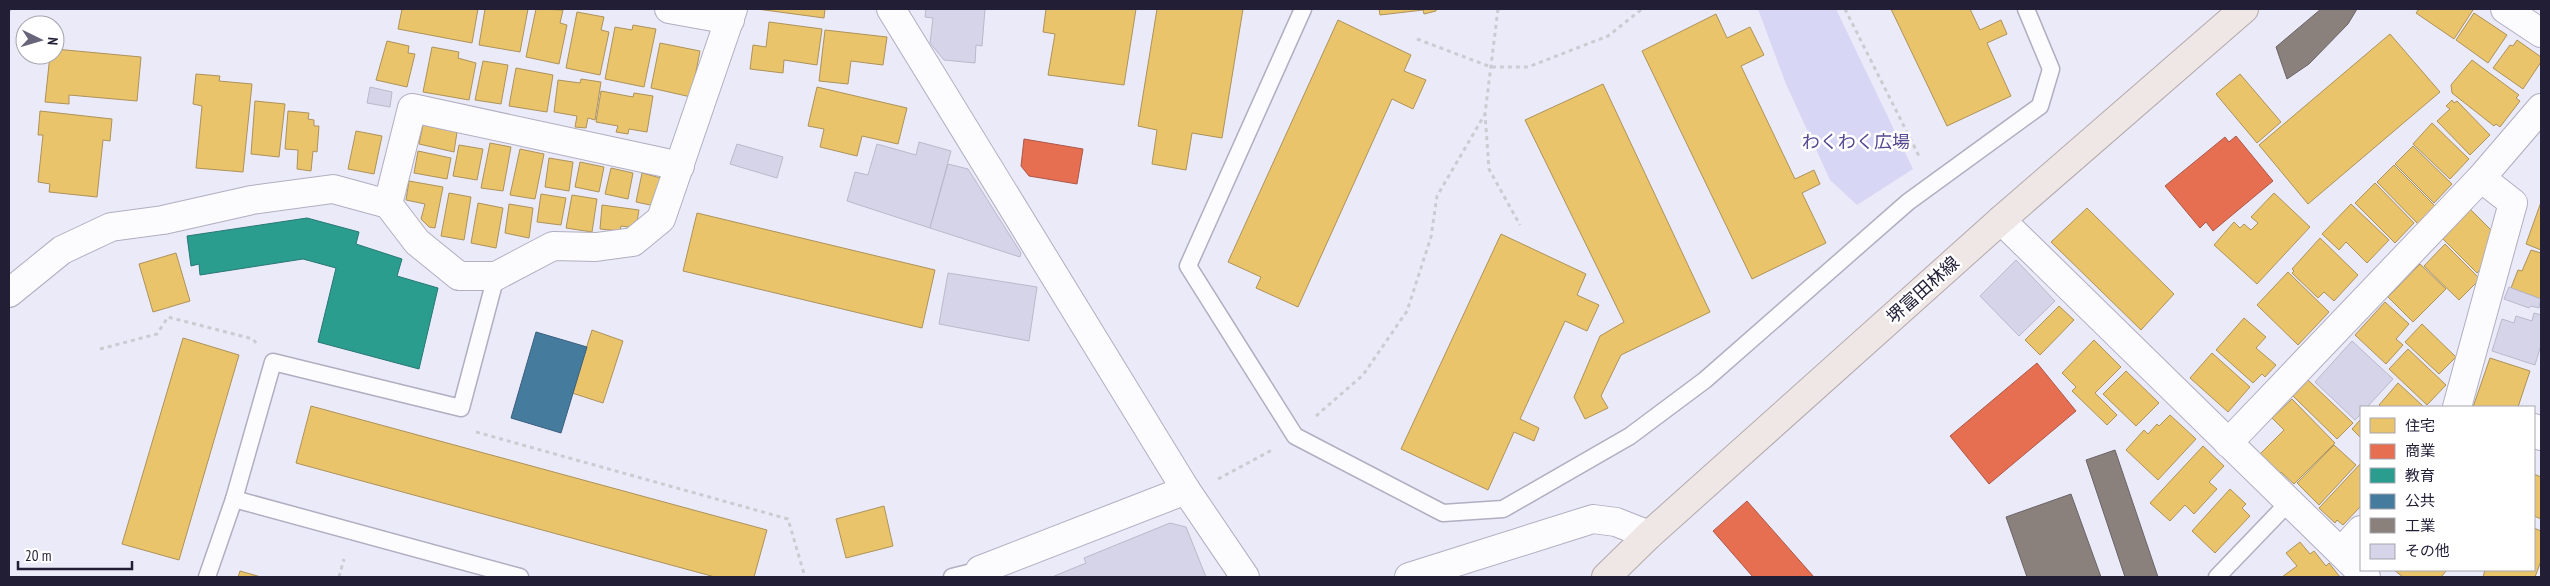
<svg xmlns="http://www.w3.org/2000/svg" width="2550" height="586" viewBox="0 0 2550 586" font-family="'PT Sans Narrow','Noto Sans JP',sans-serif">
  <rect width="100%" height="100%" fill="#ebeaf9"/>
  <!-- green -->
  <polygon fill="#d8d6f5" points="1758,9 1836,9 1913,169 1857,205 1830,180 1786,84"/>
  <!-- homes -->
  <g fill="#e9c46a" stroke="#ad925a">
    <polygon points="402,9 478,9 472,43 398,29"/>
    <polygon points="485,9 528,9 520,52 479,45"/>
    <polygon points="536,9 563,10 560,23 567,25 559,64 526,57"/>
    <polygon points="757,9 825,9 824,18"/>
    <polygon points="1046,9 1136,9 1124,85 1048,75 1055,34 1043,32"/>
    <polygon points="1157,9 1243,9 1222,138 1192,133 1186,170 1152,164 1157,130 1138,126"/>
    <polygon points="1379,9 1436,9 1436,11 1424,14 1423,10 1380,15"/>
    <polygon points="1891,9 1970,9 1980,30 2001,20 2007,34 1987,43 2011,96 1947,126"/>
    <polygon points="2419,9 2471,9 2473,10 2454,39 2416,13"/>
    <polygon points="577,12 604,17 601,30 609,32 600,75 566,68"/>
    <polygon points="2474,13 2507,35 2488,63 2456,40"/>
    <polygon points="1716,14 1727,38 1750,27 1764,55 1741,66 1795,179 1814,170 1820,184 1802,193 1826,243 1752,279 1642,51"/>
    <polygon points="1338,20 1411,55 1404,71 1426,80 1413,109 1392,99 1298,307 1256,288 1261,277 1228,262"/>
    <polygon points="769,22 822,29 817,65 784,60 783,73 750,69 753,45 766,47"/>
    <polygon points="633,25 656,29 644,87 605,79 615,27 632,30"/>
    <polygon points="825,30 887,37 883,65 851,61 848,84 819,81"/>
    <polygon points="2390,34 2440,92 2308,204 2259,145"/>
    <polygon points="2517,40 2541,57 2541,62 2523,89 2493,68 2510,45 2513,46"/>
    <polygon points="387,41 409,46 408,53 415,54 407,87 376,80"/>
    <polygon points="660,43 700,51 691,97 651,88"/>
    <polygon points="432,47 459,52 458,58 476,63 469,100 423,92"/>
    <polygon points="55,49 141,57 137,101 69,95 69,104 45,102 50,55 55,55"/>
    <polygon points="2472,60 2519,95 2516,98 2520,101 2500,127 2496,124 2494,126 2452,93 2451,85"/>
    <polygon points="483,61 508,65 501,104 475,100"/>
    <polygon points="516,68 553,75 547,112 509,106"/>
    <polygon points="196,74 220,76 219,81 252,84 243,172 196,168 202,106 193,104"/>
    <polygon points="2240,74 2281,122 2257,143 2216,94"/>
    <polygon points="581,79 601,82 595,120 588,118 586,128 575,127 577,116 554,112 558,80 580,83"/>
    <polygon points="1603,84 1710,312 1621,355 1601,396 1608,408 1585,419 1574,397 1600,336 1624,322 1525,120"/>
    <polygon points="817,87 907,108 898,144 862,136 857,156 820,147 824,129 808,126"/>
    <polygon points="601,91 633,97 634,93 653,96 647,132 629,129 628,134 616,132 618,126 596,122"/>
    <polygon points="2452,100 2454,103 2457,101 2490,135 2470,155 2437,121 2450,109 2446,106"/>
    <polygon points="255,101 285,104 279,157 251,154"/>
    <polygon points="40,111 112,119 110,141 103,140 97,197 49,192 50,184 38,182 43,135 38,135"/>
    <polygon points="288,111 309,113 308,119 314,120 314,126 319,126 317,152 313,151 311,171 297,169 298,150 285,149"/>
    <polygon points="2432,123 2469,159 2450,179 2413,144"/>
    <polygon points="423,125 457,132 454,152 419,144"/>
    <polygon points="356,131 382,136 374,174 348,169"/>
    <polygon points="490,143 511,147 503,191 481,188"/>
    <polygon points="459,145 483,149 477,180 453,176"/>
    <polygon points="2413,146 2452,184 2434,203 2395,164"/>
    <polygon points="520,149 544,154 535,199 510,195"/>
    <polygon points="418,151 451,158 447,179 414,173"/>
    <polygon points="549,158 573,162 569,191 545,187"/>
    <polygon points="580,162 604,167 599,192 575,187"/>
    <polygon points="2394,165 2435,206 2418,224 2377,182"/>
    <polygon points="611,168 633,173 628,199 605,194"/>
    <polygon points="642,173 661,178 655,206 636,202"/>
    <polygon points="409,181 443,187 435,228 429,227 421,219 425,204 406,200"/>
    <polygon points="2375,183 2414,223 2395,243 2355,203"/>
    <polygon points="449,193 471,197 464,240 441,236"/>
    <polygon points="2274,193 2310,227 2257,284 2214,245 2234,222 2240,228 2244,224 2251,230 2258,223 2251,217"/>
    <polygon points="541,194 566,198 561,225 537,222"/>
    <polygon points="572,195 597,199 592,232 566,228"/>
    <polygon points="2541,202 2541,250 2526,244"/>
    <polygon points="478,203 503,208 496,248 471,243"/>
    <polygon points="509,204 533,208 529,238 505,233"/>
    <polygon points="2351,204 2389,240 2367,263 2346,242 2339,250 2322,234"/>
    <polygon points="602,205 639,210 636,228 621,226 620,231 600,229"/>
    <polygon points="2087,208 2174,294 2141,330 2051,242"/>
    <polygon points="2470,209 2497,236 2493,256 2477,273 2443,239"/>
    <polygon points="697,213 935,270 922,328 683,271"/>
    <polygon points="1501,234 1586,274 1577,295 1599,305 1587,331 1565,321 1520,419 1539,428 1534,441 1514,432 1488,490 1401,449"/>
    <polygon points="2320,238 2358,275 2334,301 2324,292 2318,298 2292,273 2294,271 2292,269"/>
    <polygon points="2445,244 2480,279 2459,300 2424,266"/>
    <polygon points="2531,250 2541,253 2541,299 2511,288 2518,270 2522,271"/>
    <polygon points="176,253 190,301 153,312 139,264"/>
    <polygon points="2420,264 2446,289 2413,322 2388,297"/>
    <polygon points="2288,272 2329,312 2298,345 2257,305"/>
    <polygon points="2385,302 2409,324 2396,339 2403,345 2386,364 2355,335"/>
    <polygon points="2059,306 2074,320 2040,355 2025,340"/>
    <polygon points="2244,318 2266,337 2256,348 2276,365 2265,377 2262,374 2253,383 2216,350"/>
    <polygon points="2422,324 2456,357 2439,374 2405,342"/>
    <polygon points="592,330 623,341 603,403 572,393"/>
    <polygon points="183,338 239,355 179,560 122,544"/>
    <polygon points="2094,340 2121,367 2095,393 2117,415 2107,425 2072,391 2076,387 2062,373"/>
    <polygon points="2408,349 2446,385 2427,405 2389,369"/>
    <polygon points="2212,353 2250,387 2228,412 2190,378"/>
    <polygon points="2490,358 2530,371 2518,407 2473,407"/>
    <polygon points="2126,371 2159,403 2136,426 2103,394"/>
    <polygon points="2308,380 2353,423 2337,439 2293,396"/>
    <polygon points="2398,383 2424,407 2381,407 2379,405"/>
    <polygon points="2292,399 2335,443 2294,484 2281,472 2279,474 2260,454 2284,430 2272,418"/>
    <polygon points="311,406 767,530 754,577 715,577 296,463"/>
    <polygon points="2170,415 2196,439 2158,480 2126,450 2144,430 2148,434 2157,424 2159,426"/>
    <polygon points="2361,419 2361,438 2352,429"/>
    <polygon points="2334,445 2356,465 2319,505 2297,483"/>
    <polygon points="2203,446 2224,466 2209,482 2217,489 2194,514 2185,505 2170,521 2150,503"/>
    <polygon points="2361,463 2361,506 2343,525 2337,520 2335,523 2319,508"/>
    <polygon points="2534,474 2541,477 2541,519 2534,516"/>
    <polygon points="2230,489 2246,504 2242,508 2250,516 2215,553 2192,531"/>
    <polygon points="884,506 893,546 846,558 836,519"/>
    <polygon points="2534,528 2541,531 2541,561 2535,577 2483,577 2485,570 2534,570"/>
    <polygon points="2300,542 2310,554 2314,551 2326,566 2329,563 2340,577 2282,577 2297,566 2286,553"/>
    <polygon points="2394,570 2447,570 2441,577 2403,577"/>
    <polygon points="240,571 261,577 238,577"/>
  </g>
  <!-- shops -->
  <g fill="#e76f51" stroke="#ac5749">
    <polygon points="2236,136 2273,181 2213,231 2206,222 2200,228 2165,186 2225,137 2229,142"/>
    <polygon points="1024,139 1083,149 1077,184 1029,176 1021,166"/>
    <polygon points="2037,363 2076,411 1989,484 1950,436"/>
    <polygon points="1747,501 1814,577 1753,577 1713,531"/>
  </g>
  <!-- schools -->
  <polygon fill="#2a9d8f" stroke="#277774" points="307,218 359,232 356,244 402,259 397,276 438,288 419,369 318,342 336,268 303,259 200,275 199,264 191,266 187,236"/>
  <!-- public -->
  <polygon fill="#457b9d" stroke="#3a5f7e" points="536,332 587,347 561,433 511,418"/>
  <!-- industry -->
  <g fill="#8a817c" stroke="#6a6367">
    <polygon points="2321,9 2357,9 2348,24 2309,64 2287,79 2276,47"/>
    <polygon points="2115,450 2158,577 2125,577 2086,460"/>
    <polygon points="2071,494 2101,577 2027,577 2006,517"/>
  </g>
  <!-- building -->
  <g fill="#d6d4e8" stroke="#bab8ca">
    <polygon points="926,9 985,9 982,46 976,45 975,63 944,60 930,43 933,18 925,17"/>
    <polygon points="370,87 392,92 390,107 367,103"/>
    <polygon points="919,142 951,151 930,228 847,201 855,172 868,175 877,144 916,155"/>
    <polygon points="737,144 783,157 777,178 730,164"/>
    <polygon points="948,164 968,169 1021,253 1020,257 930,228"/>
    <polygon points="2016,260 2055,301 2019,336 1980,296"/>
    <polygon points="948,273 1037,287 1029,341 939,324"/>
    <polygon points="2509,287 2541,299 2539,308 2531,306 2529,308 2504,299"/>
    <polygon points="2534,313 2541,315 2541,345 2535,365 2492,351 2502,319 2514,323 2516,316 2532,321"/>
    <polygon points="2352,341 2393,379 2367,407 2361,407 2361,414 2355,420 2315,382"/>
    <polygon points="1170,523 1186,527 1206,577 1052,577 1086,563 1084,558"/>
  </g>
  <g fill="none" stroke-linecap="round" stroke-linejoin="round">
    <!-- service casing -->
    <g stroke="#b0aec0" stroke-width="19">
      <g id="service">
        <polyline points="1303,9 1188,266 1295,436 1443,513 1503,509 1630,436 1705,380 1908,202 2040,106 2051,69 2026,9"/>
        <polyline points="234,499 273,362 461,408 496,276"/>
        <polyline points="207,577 234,499 520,577"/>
        <polyline points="952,577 980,570"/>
        <polyline points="2217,577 2290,501"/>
      </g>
    </g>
    <!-- minor casing -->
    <g stroke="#b0aec0" stroke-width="30">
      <g id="minor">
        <polyline points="669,9 730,20"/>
        <polyline points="891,9 1186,490 1245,577"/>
        <polyline points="2505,9 2541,33"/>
        <polyline points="388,204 412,108 680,166"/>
        <polyline points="2001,220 2366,577"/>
        <polyline points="9,293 62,250 111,227 163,220 252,200 333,189 388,204 417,242 459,276 496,276 553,246 596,247 633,242 661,219 733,9"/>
        <polyline points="2457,407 2513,203 2481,178"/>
        <polyline points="2534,428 2541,436"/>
        <polyline points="2228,443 2481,178 2541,108"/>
        <polyline points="2341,552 2361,530"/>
        <polyline points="980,570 1186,490"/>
        <polyline points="1409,577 1593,519 1616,522 1649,535"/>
      </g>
    </g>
    <!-- primary casing -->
    <g stroke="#b4a8aa" stroke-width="30">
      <polyline id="primary" points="1606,577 1649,535 2001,220 2244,9"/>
    </g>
    <!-- path -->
    <g stroke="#cbcbd2" stroke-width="3" stroke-dasharray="4 4" stroke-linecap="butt">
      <polyline points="1498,9 1485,114 1489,169 1520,225"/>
      <polyline points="1845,9 1920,158"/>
      <polyline points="1417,39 1491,67 1528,67 1608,36 1642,9"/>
      <polyline points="100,349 157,334 168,317 253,339 256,343"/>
      <polyline points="1316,416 1363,375 1407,311 1431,237 1437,196 1485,114"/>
      <polyline points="476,432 788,519 805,577"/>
      <polyline points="1218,479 1272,450"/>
      <polyline points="339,577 344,559"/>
    </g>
    <!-- service -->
    <use href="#service" stroke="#fcfcfe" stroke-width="16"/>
    <!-- minor -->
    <use href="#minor" stroke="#fcfcfe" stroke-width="28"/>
    <!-- primary -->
    <use href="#primary" stroke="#eee7e6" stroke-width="28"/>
    <!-- rail -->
    <polyline stroke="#cac9ce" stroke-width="4" stroke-dasharray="8 4" stroke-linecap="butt" points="9,10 10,9"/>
  </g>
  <g text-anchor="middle" stroke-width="5" stroke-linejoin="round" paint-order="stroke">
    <!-- park labels -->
    <g font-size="18" fill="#574a93" stroke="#fff">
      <text x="1856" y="148">わくわく広場</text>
    </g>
    <!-- street labels -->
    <g font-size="18" fill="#211e36" stroke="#fff">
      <text transform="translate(1923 290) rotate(-42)" y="6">堺富田林線</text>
    </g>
  </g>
  <!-- border -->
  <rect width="2550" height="586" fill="none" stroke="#211e36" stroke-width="20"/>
  <!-- legend -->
  <rect x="2360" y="406" width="175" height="165" fill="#ffffff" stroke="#a6a5af"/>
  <rect x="2370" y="418" width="25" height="15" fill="#e9c46a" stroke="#a6a5af"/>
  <text x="2405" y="431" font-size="15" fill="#211e36">住宅</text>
  <rect x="2370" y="444" width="25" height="15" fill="#e76f51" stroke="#a6a5af"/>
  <text x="2405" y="456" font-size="15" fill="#211e36">商業</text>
  <rect x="2370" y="468" width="25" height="15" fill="#2a9d8f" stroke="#a6a5af"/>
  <text x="2405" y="481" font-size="15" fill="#211e36">教育</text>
  <rect x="2370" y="494" width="25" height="15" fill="#457b9d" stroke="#a6a5af"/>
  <text x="2405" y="506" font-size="15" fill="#211e36">公共</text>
  <rect x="2370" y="518" width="25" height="15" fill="#8a817c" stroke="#a6a5af"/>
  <text x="2405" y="531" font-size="15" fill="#211e36">工業</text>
  <rect x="2370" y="544" width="25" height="15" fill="#d6d4e8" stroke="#a6a5af"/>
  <text x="2405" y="556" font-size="15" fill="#211e36">その他</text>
  <!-- north arrow -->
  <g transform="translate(40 40) rotate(95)"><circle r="24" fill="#ffffff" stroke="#a6a5af"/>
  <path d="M0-4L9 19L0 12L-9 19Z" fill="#68657a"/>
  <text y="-8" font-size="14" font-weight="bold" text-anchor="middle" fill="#211e36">N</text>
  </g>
  <!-- scale -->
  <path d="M18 561v8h114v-8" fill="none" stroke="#211e36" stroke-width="2.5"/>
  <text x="25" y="561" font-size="15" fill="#211e36" stroke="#ffffff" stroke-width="4" paint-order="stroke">20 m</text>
</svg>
